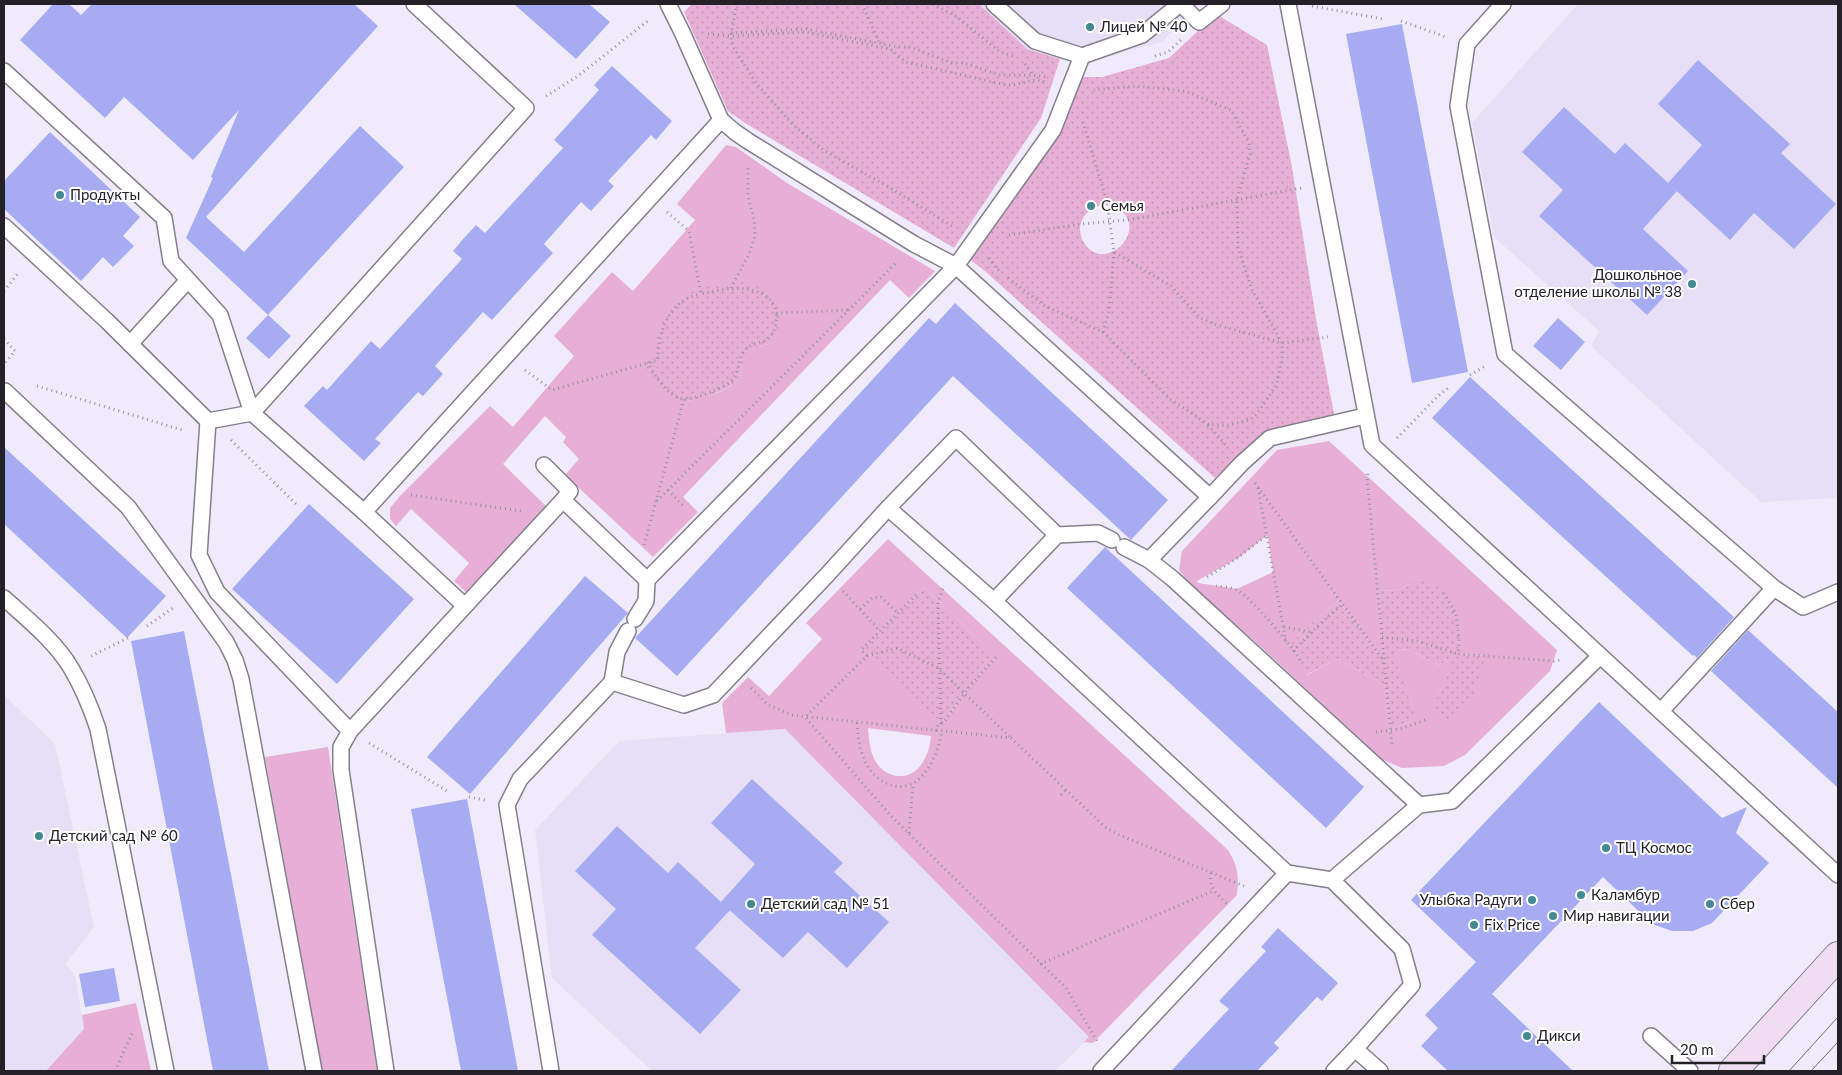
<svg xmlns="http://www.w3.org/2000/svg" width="1842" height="1075" viewBox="0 0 1842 1075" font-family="Lato,sans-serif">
  <defs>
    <pattern id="park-dots" width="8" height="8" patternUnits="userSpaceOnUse" patternTransform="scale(1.25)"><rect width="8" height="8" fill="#e7afd5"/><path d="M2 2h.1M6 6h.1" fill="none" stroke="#c696b7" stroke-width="1.8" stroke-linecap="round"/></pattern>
  </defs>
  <rect width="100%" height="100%" fill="#f0ebfb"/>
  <!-- built -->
  <g fill="#e6dff6">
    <polygon points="979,4 1199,4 1162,42 1077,64 1027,49"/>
    <polygon points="1578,4 1838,4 1838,498 1761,502 1591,346 1599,331 1494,237 1472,123"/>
    <polygon points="4,695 55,744 94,927 65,964 75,975 84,1029 46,1071 4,1071"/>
    <polygon points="785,729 1090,1037 1055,1071 652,1071 552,978 535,830 619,741"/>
  </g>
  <!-- green -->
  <g fill="#e7afd5" fill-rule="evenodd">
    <path d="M726,145L736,147L787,183L935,271L909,298L890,280L683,497L698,512L653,557L565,475L579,459L563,442L566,437L545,416L503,464L546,506L466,592L454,581L469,563L411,509L396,526L390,519V508L400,496L490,406L513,427L574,356L554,336L612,272L633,291L695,220L677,204ZM768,344C763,346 755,348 750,351C740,358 744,374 735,382C727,390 714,395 704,397C696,399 685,403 677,400C659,394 650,375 644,359Z"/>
    <path d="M1329,441L1557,650L1550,671L1465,755L1444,766L1402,768L1381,759L1260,646L1191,585L1179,570L1182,551L1277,450ZM1266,536L1268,537L1273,572L1237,589L1198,583L1197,581L1240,557ZM1409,584L1459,639L1458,650L1460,654L1487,656L1437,698L1454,663L1450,660L1439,665L1407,649L1397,651L1395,663L1413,706L1411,722L1390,728L1386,686L1337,659L1307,675L1297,654L1289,645L1313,622L1339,601L1379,655H1383L1378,591L1399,590Z"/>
    <path d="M888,539L1228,850C1238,866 1239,876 1237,895L1093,1043L1084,1042L1089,1037L785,729L726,733L722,703L748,677L769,696L822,639L806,623ZM924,587L996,657L967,690L944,722L862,650ZM868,728L931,736C930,754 919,778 898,776C889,775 881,770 876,762C870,752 869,740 868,728Z"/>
    <polygon points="328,747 377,1071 322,1071 265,757"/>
    <polygon points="136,1003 151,1071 46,1071 84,1029 82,1015"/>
  </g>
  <!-- park -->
  <g fill="url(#park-dots)" fill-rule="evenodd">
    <polygon points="692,4 979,4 1027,49 1060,59 1041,118 954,248 745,123 728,111 684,12"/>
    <path d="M1216,14L1267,45L1292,167L1316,319L1335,419L1268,432L1215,478L986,272L968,258L1080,77H1102L1169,58ZM1108,204C1160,221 1104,280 1083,241C1073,221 1090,205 1108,204Z"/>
    <path d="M742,282C764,287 784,299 779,325C778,330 777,335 774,339C767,347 754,346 748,354C741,362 743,373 736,381C726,392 693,403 679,401C662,398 646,374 644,359L655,357C653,331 668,304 692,292C707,284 725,283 742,282Z"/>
    <path d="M1426,580C1449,589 1458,616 1459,638C1459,644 1457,648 1460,654L1488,656L1472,699L1454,719L1441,721L1434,709L1437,698L1453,664L1450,660L1439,665L1407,649L1397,651L1396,663L1413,706L1415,718L1411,722L1390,728L1386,686L1337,659L1306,675L1297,654L1289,645L1313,622L1339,601L1379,655H1383L1378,591L1399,590L1409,584Z"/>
    <polygon points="924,587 996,657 967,690 944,722 938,725 861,650"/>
  </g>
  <!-- building -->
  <g fill="#a7acf2">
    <polygon points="53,4 69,4 81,15 92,4 354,4 378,26 206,217 244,252 360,126 404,167 268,315 186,238 213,178 211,177 239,110 193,160 124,97 105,118 20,40"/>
    <polygon points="514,4 589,4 610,22 576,59"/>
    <polygon points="1402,24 1468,372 1412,383 1346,34"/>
    <polygon points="1698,60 1790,144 1781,153 1836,204 1794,249 1754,213 1730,240 1668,183 1702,145 1658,104"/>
    <polygon points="612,66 672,121 656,140 651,135 608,181 614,186 591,211 581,202 544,244 553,253 492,320 483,312 435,366 443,374 423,396 418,392 375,439 381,443 364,461 304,406 323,386 327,390 371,341 380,349 462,259 453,251 464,238 476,225 485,233 563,148 554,140 599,90 594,85"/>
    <polygon points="1564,107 1615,154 1625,143 1677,191 1643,229 1688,271 1647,315 1539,216 1563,190 1522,152"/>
    <polygon points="50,132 140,217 123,236 134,246 113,267 103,257 81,281 4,209 4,181"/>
    <polygon points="955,303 1168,500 1131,540 953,376 677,676 635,638 929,318 936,324"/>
    <polygon points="268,315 291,336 269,359 246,338"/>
    <polygon points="1558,318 1585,342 1561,370 1533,346"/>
    <polygon points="1470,377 1734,617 1697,658 1694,655 1693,656 1432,418"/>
    <polygon points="4,447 166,596 127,638 4,524"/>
    <polygon points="309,504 414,599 337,684 232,589"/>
    <polygon points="1105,547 1364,787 1326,828 1067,588"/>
    <polygon points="585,576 628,613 470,794 427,757"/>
    <polygon points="1748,630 1838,712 1838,788 1711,671"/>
    <polygon points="184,631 239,916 269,1071 213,1071 131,641"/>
    <polygon points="1599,702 1722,818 1747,807 1736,833 1769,863 1712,923 1693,931 1672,931 1652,924 1603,877 1492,994 1573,1071 1448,1071 1421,1046 1438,1028 1425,1015 1476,962 1411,900"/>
    <polygon points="752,779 843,863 834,872 889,922 847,968 808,932 783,958 726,907 730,910 695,948 741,990 700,1034 592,935 616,909 575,871 617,826 668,873 678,862 721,902 755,864 711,823"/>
    <polygon points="467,799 499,969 518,1071 461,1071 411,809"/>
    <polygon points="1278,928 1338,983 1322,1001 1317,997 1274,1043 1279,1048 1257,1071 1171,1071 1229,1009 1219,1001 1266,951 1261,947"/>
    <polygon points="114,968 120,1001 85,1007 79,974"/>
  </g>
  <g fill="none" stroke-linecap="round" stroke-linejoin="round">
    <!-- lane casing -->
    <g stroke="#847f8d" stroke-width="18">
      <g id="lane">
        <polyline points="994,4 1035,41 1082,56 1142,35 1180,4"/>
        <polyline points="1181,4 1199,22 1222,4"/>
        <polyline points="1288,4 1372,445 1838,875"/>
        <polyline points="1503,4 1467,44 1458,106 1505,354 1774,588 1803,607 1838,592"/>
        <polyline points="4,71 164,218 171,261 220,315 252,413 526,108 414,4"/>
        <polyline points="721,120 735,132 748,141 914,244 956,266 1053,130 1082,56"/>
        <polyline points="4,226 107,321 208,421 252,413 364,512 465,606 350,731 341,747 341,770 386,1071"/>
        <polyline points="130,344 188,280"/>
        <polyline points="5,391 128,507 226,642 235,660 241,679 314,1071"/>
        <polyline points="208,421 199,555 217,592 350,731"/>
        <polyline points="544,465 570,491 563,500"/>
        <polyline points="1210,497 1242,463 1270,438 1365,416"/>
        <polyline points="888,508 994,601"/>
        <polyline points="364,512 721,120 682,32 668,4"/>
        <polyline points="1057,535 1098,533 1112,540"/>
        <polyline points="1124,547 1149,560"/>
        <path d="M4,598C27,619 55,641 71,668C83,688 91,708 98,729L166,1071"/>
        <polyline points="465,606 563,500 647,580 956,266 1210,497 1149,560 1173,579 1419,805"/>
        <polyline points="635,619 646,601 647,580"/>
        <polyline points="612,682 617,652 628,631"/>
        <polyline points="1661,711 1774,588"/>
        <polyline points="1332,880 1419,805 1452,801 1600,656"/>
        <polyline points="1651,1036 1690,1071"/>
        <polyline points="551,1071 507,805 520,779 612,682 684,705 713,695 827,575 888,508 956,438 1057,535 994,601 1287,873 1332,880 1402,949 1412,985 1355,1049 1380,1071"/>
        <polyline points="1101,1071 1287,873"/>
        <polyline points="1334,1071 1355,1049"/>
      </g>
    </g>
    <!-- secondary casing -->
    <g stroke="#847f8d" stroke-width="30">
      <polyline id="secondary" points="1733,1071 1838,956"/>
    </g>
    <!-- path -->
    <g stroke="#96929e" stroke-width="3" stroke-dasharray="1 4" stroke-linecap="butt">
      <polyline points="737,4 731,33 732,45 756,83 793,125 825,151 887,186 955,228"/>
      <polyline points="862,4 879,42"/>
      <polyline points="933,4 957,17 1000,52 1016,57"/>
      <polyline points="1312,6 1383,19"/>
      <polyline points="1401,21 1446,37"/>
      <polyline points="731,33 806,29 898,47 910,47 952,63 964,63 1000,75 1033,75 1048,77"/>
      <path d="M708,34L731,36L805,32L890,49L906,62L1006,85C1024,86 1029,76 1048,83"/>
      <polyline points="1155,56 1168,52 1183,38"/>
      <polyline points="1025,64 1033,75"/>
      <polyline points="546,96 578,76 649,20"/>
      <polyline points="1083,122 1107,202 1114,252 1171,286 1200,318 1217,325 1282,343 1328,337"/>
      <path d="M667,212L689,231L701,294C726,288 767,280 777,313L850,310"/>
      <polyline points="1009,235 1081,224 1128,220 1301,188"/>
      <polyline points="989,258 999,271"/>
      <polyline points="1008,278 1045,306 1103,332 1170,399 1209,425 1230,425 1251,419 1257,414 1277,384 1282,357 1282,343 1252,290 1238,247 1237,199 1250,154 1249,143 1231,110 1185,91 1136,86 1094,90"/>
      <polyline points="731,288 749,254 755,236 754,219 748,197 748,167"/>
      <polyline points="4,291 19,272"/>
      <polyline points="1103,332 1109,311 1114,252"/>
      <polyline points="4,339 15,351 4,364"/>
      <path d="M648,362C654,375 668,398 685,399C693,399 704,395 711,392C717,389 726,386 731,381C740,373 737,362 743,353C755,334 774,354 777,313"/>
      <path d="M525,370L552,390L658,360C658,330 669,300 701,294"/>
      <polyline points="1470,375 1485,366"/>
      <polyline points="37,386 182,430 183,429"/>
      <polyline points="1208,425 1227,446"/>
      <polyline points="1397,438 1440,394 1450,387"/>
      <polyline points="231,440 298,506"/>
      <polyline points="1368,474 1367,477 1392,746"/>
      <polyline points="1255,483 1383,660"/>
      <polyline points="1258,488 1286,642"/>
      <polyline points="668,490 685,508"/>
      <polyline points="411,495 521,511"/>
      <polyline points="657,501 898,261"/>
      <polyline points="644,545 684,399"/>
      <polyline points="1207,577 1236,559 1267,535"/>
      <path d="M1216,586C1223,587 1233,587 1239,591C1252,600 1295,648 1301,662"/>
      <polyline points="843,591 880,631"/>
      <polyline points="1444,593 1456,614 1459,639 1458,654 1554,661 1561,660"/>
      <polyline points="916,595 861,650 867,656 805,717 891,816 1066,988 1097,1041"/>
      <polyline points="860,609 872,598 881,597 898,613"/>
      <polyline points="147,626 173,608"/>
      <polyline points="1284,627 1312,632"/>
      <polyline points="1382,637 1417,641 1458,654"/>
      <polyline points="1293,651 1322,622 1342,605"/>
      <polyline points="91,656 128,638"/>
      <polyline points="867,656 897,648 938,668 1011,738"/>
      <polyline points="751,688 767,704 791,715 1011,738 1105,827 1117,834 1244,886"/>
      <path d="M857,723C858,735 859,749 865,761C869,770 877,779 886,783C919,799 938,757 942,731"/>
      <polyline points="941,724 938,602 943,588"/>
      <polyline points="936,731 938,725 944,722 967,690 996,657"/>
      <polyline points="1376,732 1400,729 1428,719"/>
      <polyline points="369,743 447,791"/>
      <polyline points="1061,795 1066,790"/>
      <polyline points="469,797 485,800"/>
      <polyline points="909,833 913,784"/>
      <path d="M1211,873C1208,888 1217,894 1227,904"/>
      <polyline points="1040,964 1213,891"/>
      <polyline points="115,1071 133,1031"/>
    </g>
    <!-- lane -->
    <use href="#lane" stroke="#fff" stroke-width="15"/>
    <!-- secondary -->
    <use href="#secondary" stroke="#f0ddf4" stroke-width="28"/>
    <!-- tram -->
    <g stroke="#6d6a74" stroke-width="1">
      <polyline points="1789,1071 1838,1017"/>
      <polyline points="1811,1071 1838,1042"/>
    </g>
  </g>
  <!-- markers -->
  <g fill="#428990" stroke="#fff" stroke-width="2">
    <circle cx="1090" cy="27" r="5"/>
    <circle cx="60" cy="195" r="5"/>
    <circle cx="1091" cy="206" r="5"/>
    <circle cx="1692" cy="284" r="5"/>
    <circle cx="39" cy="836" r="5"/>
    <circle cx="1606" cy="848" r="5"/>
    <circle cx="1581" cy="895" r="5"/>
    <circle cx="1532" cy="900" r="5"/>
    <circle cx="751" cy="904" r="5"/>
    <circle cx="1710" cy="904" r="5"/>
    <circle cx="1553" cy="916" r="5"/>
    <circle cx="1474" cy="925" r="5"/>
    <circle cx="1527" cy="1036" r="5"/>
  </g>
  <g text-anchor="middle" stroke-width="4" stroke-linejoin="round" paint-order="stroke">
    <!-- poi labels -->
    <g font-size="15" fill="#232127" stroke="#fff" text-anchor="start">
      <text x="1100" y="32">Лицей № 40</text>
      <text x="70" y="200">Продукты</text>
      <text x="1101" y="211">Семья</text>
      <text x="1682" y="280" text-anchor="end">Дошкольное<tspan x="1682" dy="17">отделение школы № 38</tspan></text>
      <text x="49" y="841">Детский сад № 60</text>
      <text x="1616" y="853">ТЦ Космос</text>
      <text x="1591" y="900">Каламбур</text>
      <text x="1522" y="905" text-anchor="end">Улыбка Радуги</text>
      <text x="761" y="909">Детский сад № 51</text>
      <text x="1720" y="909">Сбер</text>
      <text x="1563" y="921">Мир навигации</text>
      <text x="1484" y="930">Fix Price</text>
      <text x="1537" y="1041">Дикси</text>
    </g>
  </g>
  <!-- border -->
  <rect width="1842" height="1075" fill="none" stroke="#232127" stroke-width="10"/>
  <!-- scale -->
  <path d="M1672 1055v8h92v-8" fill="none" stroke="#232127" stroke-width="2.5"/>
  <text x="1680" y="1055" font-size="15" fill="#232127" stroke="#ffffff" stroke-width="4" paint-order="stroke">20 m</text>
</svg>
